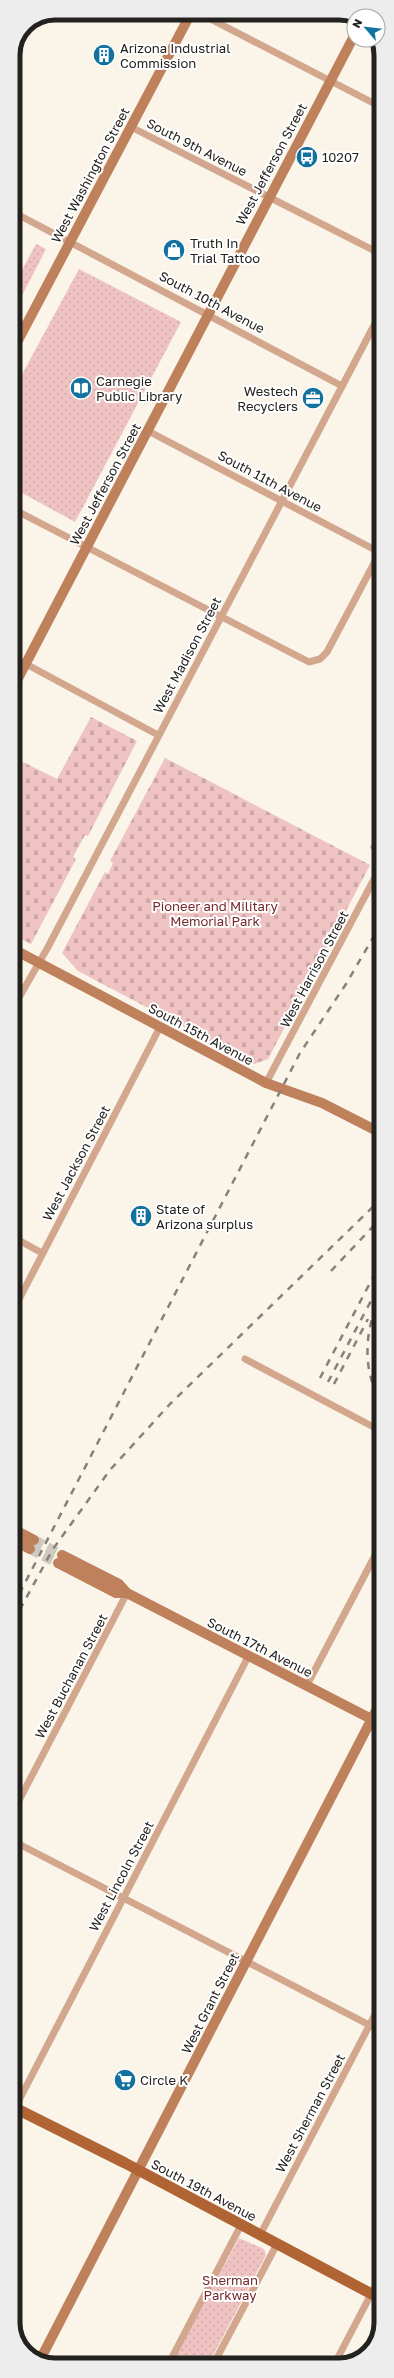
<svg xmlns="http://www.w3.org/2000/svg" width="394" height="2378" viewBox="0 0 394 2378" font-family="'Golos Text',sans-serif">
  <defs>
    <pattern id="grass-dots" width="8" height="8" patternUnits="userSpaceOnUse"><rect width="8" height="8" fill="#efc3c2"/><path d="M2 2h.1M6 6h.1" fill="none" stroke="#cda7a6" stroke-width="1.8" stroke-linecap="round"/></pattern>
    <pattern id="cemetery-stones" width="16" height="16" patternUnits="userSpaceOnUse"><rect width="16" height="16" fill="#efc3c2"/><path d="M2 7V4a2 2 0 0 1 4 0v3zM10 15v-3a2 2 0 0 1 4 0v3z" fill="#cda7a6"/></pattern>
  </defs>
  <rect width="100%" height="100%" fill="#faf4e9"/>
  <!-- grass -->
  <g fill="url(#grass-dots)">
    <polygon points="36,244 46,249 13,313 13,287"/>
    <polygon points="79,269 181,322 75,522 13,488 13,391"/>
    <polygon points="239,2238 264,2249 266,2255 208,2365 171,2365"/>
  </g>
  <!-- cemetery -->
  <g fill="url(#cemetery-stones)">
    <polygon points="91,717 137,741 88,836 85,835 73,857 76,859 31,944 13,935 13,757 57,779"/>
    <polygon points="165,758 370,865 268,1059 254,1064 78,971 62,953 105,872 108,874 113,863 110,861"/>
  </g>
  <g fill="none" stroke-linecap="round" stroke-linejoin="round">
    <!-- secondary-tunnel -->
    <g stroke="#cfcac0" stroke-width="10" stroke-dasharray="10 5" stroke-linecap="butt">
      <polyline points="34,1540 62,1555"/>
      <polyline points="30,1549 58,1563"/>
    </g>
    <!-- minor -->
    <g stroke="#d3a78e" stroke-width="7">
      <polyline points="199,13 381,107"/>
      <polyline points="131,127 381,254"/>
      <polyline points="13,212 342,386"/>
      <polyline points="148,431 381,553"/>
      <polyline points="13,509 309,662 320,659 327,652 380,552"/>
      <polyline points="26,664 158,735"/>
      <polyline points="374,847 381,854"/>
      <polyline points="13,1008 48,947 381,312"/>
      <polyline points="266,1083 381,866"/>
      <polyline points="13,1237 42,1253"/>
      <polyline points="13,1311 160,1027"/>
      <polyline points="245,1359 381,1431"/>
      <polyline points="307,1685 381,1544"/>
      <polyline points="13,1812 127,1593"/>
      <polyline points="13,1841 381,2031"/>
      <polyline points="15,2108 249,1655"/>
      <polyline points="260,2235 381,2003"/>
      <polyline points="168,2365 241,2225"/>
      <polyline points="213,2365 277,2244"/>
      <polyline points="334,2365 381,2275"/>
    </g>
    <!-- secondary -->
    <g stroke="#bf815b" stroke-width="10">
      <polyline points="13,350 191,13"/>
      <polyline points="13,688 354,36"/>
      <polyline points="13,949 266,1083 322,1103 381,1133"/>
      <polyline points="13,1529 34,1540"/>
      <polyline points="13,1540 30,1549"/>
      <polyline points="62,1555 119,1584 127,1593 381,1724"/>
      <polyline points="58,1563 116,1593 127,1593"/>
      <polyline points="40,2360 381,1701"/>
    </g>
    <!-- primary -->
    <polyline stroke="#b06433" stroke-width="11" points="13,2107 125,2163 381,2299"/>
    <!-- rail -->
    <g stroke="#86827b" stroke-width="2.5" stroke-dasharray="7 7" stroke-linecap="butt">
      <polyline points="331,1271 381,1218"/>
      <path d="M381,1294C365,1329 361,1368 381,1402"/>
      <polyline points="320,1378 381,1262"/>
      <polyline points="328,1382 381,1282"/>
      <polyline points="334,1384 368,1319"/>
      <polyline points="13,1606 300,1053 346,984 381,924"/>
      <polyline points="13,1622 53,1549 110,1470 170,1404 381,1199"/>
    </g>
  </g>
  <!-- icons -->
  <defs>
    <g id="building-disc" transform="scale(1.15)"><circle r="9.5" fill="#13719f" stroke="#fff"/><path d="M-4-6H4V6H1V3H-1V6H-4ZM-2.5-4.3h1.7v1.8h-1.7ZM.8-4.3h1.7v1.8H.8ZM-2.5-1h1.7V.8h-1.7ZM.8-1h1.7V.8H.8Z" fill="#fff"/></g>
    <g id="bus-disc" transform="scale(1.15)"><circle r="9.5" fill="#13719f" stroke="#fff"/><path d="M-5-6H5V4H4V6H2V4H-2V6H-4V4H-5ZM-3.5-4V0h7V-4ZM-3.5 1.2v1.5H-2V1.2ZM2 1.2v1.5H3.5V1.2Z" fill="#fff"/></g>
    <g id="shop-disc" transform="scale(1.15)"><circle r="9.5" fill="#13719f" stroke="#fff"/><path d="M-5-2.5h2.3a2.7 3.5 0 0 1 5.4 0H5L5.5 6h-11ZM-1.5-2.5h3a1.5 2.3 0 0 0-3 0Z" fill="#fff"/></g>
    <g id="library-disc" transform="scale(1.15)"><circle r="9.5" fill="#13719f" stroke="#fff"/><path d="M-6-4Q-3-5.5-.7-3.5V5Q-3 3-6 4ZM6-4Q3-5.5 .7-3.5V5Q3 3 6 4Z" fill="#fff"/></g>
    <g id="office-disc" transform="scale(1.15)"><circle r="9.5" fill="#13719f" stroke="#fff"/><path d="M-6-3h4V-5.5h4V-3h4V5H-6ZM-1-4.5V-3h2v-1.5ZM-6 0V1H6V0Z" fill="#fff"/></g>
    <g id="supermarket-disc" transform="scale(1.15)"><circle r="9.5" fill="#13719f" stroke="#fff"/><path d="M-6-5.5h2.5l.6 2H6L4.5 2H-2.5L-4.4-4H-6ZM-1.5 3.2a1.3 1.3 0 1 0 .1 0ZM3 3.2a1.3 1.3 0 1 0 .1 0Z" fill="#fff"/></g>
  </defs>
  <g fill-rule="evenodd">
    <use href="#building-disc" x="104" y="55"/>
    <use href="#bus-disc" x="307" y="157"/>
    <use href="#shop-disc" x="174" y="250"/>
    <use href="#library-disc" x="81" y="388"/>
    <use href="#office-disc" x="313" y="398"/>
    <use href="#building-disc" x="141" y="1216"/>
    <use href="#supermarket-disc" x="125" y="2080"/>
  </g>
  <g text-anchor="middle" stroke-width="4" stroke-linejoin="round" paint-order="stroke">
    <!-- poi labels -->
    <g font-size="13" fill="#24221e" stroke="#fff" text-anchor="start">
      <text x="120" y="53">Arizona Industrial<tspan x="120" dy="15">Commission</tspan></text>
      <text x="322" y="162">10207</text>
      <text x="190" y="248">Truth In<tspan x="190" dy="15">Trial Tattoo</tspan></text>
      <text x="96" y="386">Carnegie<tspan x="96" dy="15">Public Library</tspan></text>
      <text x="298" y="396" text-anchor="end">Westech<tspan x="298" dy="15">Recyclers</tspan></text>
      <text x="156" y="1214">State of<tspan x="156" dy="15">Arizona surplus</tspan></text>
      <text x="140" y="2085">Circle K</text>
    </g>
    <!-- street labels -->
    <g font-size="13" fill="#24221e" stroke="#fff">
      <text transform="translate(197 147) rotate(27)" y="5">South 9th Avenue</text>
      <text transform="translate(271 164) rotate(-62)" y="5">West Jefferson Street</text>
      <text transform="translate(90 175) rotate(-62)" y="5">West Washington Street</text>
      <text transform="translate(212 302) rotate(28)" y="5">South 10th Avenue</text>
      <text transform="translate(270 481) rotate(28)" y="5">South 11th Avenue</text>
      <text transform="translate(105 484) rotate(-62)" y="5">West Jefferson Street</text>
      <text transform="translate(187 655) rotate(-62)" y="5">West Madison Street</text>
      <text transform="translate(314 969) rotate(-62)" y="5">West Harrison Street</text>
      <text transform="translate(201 1034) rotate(28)" y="5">South 15th Avenue</text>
      <text transform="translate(76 1163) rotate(-62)" y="5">West Jackson Street</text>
      <text transform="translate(260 1647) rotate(27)" y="5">South 17th Avenue</text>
      <text transform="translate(71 1676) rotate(-62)" y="5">West Buchanan Street</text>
      <text transform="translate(121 1876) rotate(-62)" y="5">West Lincoln Street</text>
      <text transform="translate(210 2003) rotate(-63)" y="5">West Grant Street</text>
      <text transform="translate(310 2113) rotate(-62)" y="5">West Sherman Street</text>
      <text transform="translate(204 2190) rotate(28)" y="5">South 19th Avenue</text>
    </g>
    <!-- park labels -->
    <g font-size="13" fill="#76292d" stroke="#fff">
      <text x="215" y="911">Pioneer and Military<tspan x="215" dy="15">Memorial Park</tspan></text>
      <text x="230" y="2285">Sherman<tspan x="230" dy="15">Parkway</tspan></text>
    </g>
  </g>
  <!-- crop -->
  <path d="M0 0H394V2378H0ZM55 20H339A35 35 0 0 1 374 55V2323A35 35 0 0 1 339 2358H55A35 35 0 0 1 20 2323V55A35 35 0 0 1 55 20Z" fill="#ededed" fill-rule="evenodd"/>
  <path fill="none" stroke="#24221e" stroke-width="5" d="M55 20H339A35 35 0 0 1 374 55V2323A35 35 0 0 1 339 2358H55A35 35 0 0 1 20 2323V55A35 35 0 0 1 55 20Z"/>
  <!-- north arrow -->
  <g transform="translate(366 28) rotate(298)"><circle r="19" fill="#ffffff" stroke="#a7a7a5"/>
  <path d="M0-3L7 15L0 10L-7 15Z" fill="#13719f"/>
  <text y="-6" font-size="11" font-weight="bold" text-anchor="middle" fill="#24221e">N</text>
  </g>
</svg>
